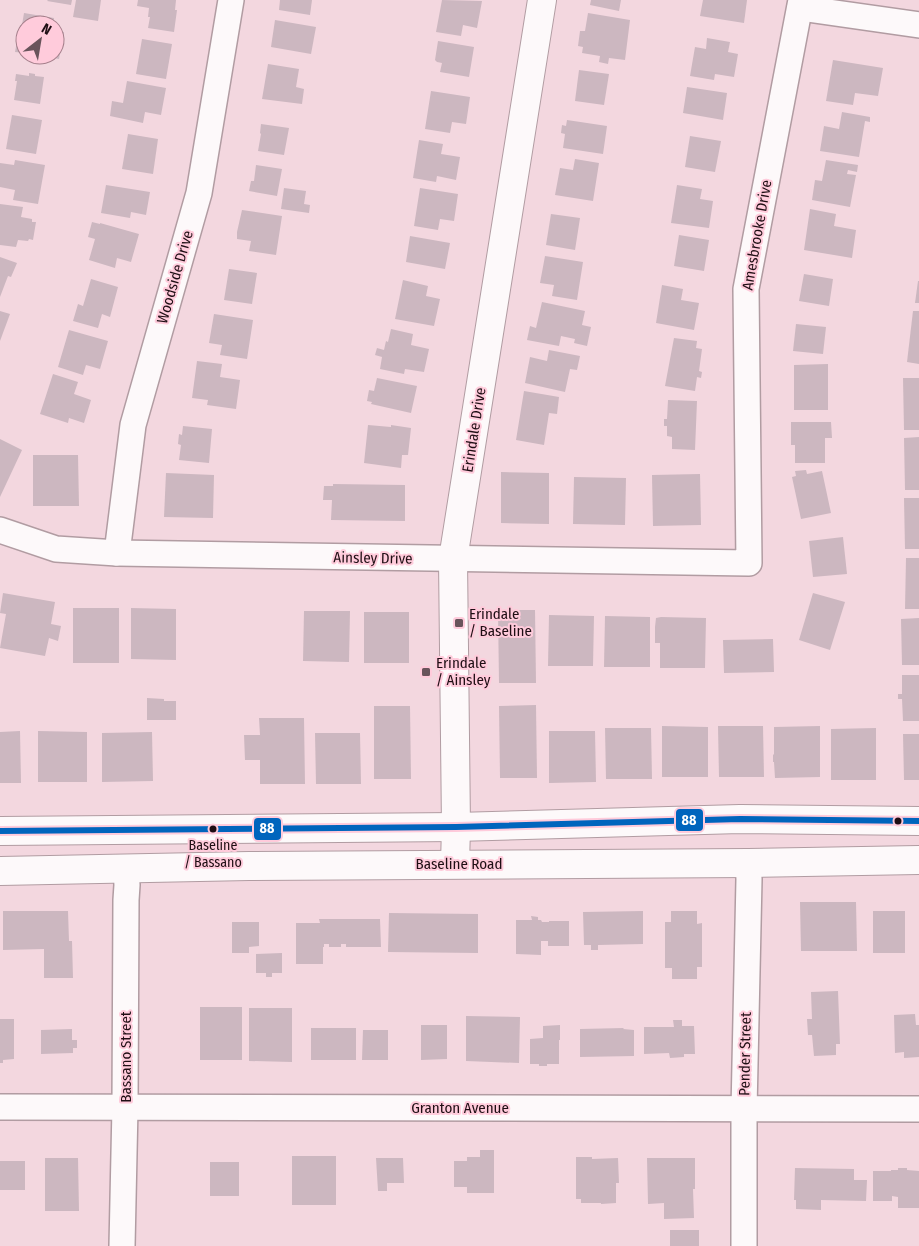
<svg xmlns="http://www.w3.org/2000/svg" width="919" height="1246" viewBox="0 0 919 1246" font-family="'Fira Sans Condensed',sans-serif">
  <rect width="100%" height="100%" fill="#f3d7df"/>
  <!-- building -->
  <g fill="#ccb7c0">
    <polygon points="48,0 72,0 71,5 47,1"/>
    <polygon points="76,0 101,0 98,21 73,17"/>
    <polygon points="138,0 176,0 175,10 177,10 174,32 148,28 150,17 148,17 149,8 137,6"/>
    <polygon points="280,0 312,0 310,15 279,10"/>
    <polygon points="442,0 482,1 477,28 463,25 461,36 436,32"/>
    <polygon points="591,0 621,0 619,11 590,5"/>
    <polygon points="703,0 747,0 744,23 700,16"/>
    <polygon points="24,13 54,18 53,25 25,25 25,53 15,52 20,25 22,25"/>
    <polygon points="588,13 630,20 625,60 609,58 608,64 599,62 600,56 582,53 583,47 578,46 580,31 585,31"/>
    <polygon points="275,20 316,27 311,54 271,47"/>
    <polygon points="55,31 64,32 59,59 42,56 42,55 55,55"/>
    <polygon points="707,38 730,42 728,52 738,54 734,77 715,74 714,80 690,76 695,47 706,49"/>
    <polygon points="142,39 172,44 166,79 136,74"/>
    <polygon points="438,41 474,47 469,77 440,72 442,63 437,62 435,60"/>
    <polygon points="833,60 883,68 878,96 855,93 853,105 826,101"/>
    <polygon points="268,64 299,69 296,87 304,89 302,104 262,99"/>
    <polygon points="579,70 609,74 604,105 575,101"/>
    <polygon points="29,73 35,74 35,76 44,77 40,104 14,100 17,81 15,81 16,74 29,76"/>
    <polygon points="127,81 166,88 161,115 145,112 143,123 110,116 112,101 123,103"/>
    <polygon points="687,87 727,93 723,120 683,113"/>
    <polygon points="431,91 470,97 466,124 452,122 450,133 425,129"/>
    <polygon points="842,112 870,117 870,122 865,121 859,157 820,151 824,126 839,129"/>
    <polygon points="12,115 42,120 36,154 6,149"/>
    <polygon points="567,120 607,126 603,154 563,148 565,134 561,133 562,125 566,126"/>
    <polygon points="261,124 289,128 284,155 258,151 261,134 260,133"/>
    <polygon points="128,134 158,139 153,174 122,169"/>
    <polygon points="690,136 721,141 715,172 685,167"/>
    <polygon points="419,140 443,144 441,154 460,157 456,180 437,176 436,182 413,178"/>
    <polygon points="575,159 599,163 593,201 555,195 560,168 573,170"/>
    <polygon points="15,160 45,165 38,204 13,200 15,190 0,187 0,163 14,165"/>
    <polygon points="826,160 858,165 857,172 848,170 847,174 856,175 850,207 812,200 815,180 822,181"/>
    <polygon points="256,165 282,169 277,196 249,191 251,181 254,181"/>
    <polygon points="106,185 150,192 146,215 131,212 130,218 101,213"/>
    <polygon points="677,185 702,189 700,199 713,201 709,228 671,223"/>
    <polygon points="284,188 306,191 304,204 310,205 309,213 281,209"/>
    <polygon points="420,188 458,194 454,221 440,219 438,230 414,226"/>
    <polygon points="0,204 23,207 21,217 32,219 32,222 36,222 33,240 29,239 28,241 18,240 16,247 0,245"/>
    <polygon points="810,209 836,214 834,226 856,230 852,258 804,250"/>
    <polygon points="242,210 282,216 276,255 249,251 251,241 237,239 237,232"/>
    <polygon points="551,214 580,218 575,250 546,245"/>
    <polygon points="92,222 100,224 100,223 139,234 131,262 117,258 115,268 89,260 95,239 88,237"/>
    <polygon points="679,235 709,240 704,271 674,266"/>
    <polygon points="410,236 450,243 445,269 406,262"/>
    <polygon points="545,256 583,262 577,300 552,296 554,285 540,283"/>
    <polygon points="0,257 17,263 11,277 8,276 0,297"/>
    <polygon points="229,269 257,273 252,304 224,300"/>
    <polygon points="804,274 833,279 829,306 799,301"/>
    <polygon points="91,279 118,287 110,317 102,314 98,328 73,321 78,304 83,306"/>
    <polygon points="403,280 428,286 426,296 440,299 434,326 395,319"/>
    <polygon points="918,281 919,281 919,303 915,303"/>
    <polygon points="662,285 683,289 681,300 699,303 694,330 656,323"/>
    <polygon points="542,302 585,311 582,325 591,327 587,346 574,343 575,339 561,336 559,346 527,340 530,326 536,328"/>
    <polygon points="0,311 10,314 0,341"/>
    <polygon points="913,311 919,311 919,364 907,362"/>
    <polygon points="214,314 253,320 247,359 220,355 222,345 209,343"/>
    <polygon points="796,324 826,327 823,354 793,351"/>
    <polygon points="391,329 413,334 411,345 429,349 424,372 405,369 404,374 380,369 382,357 375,355 377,348 384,350 386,341 388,342"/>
    <polygon points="69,330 108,341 100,369 86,365 83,375 58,367"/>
    <polygon points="674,338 697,341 696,348 702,349 699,371 702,372 701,378 697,377 695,391 665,386"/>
    <polygon points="549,350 580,356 577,370 570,369 565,392 525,383 530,357 547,361"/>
    <polygon points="197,361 222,364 220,377 240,380 236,409 207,405 208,400 192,398"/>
    <polygon points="828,364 828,410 794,410 794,365"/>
    <polygon points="53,374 78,382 74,394 91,400 84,423 69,418 68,423 40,414"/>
    <polygon points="377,378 417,386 411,413 371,404 372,402 367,401 369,390 374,391"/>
    <polygon points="903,378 919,378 919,430 904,430"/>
    <polygon points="524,391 559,397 557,414 549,413 544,445 516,440"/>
    <polygon points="668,400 697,401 695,450 672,449 672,437 667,436 667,426 664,426 664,419 667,419"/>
    <polygon points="791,422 831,422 832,438 825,438 825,463 795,463 795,445 791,445"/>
    <polygon points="368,425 391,427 391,425 411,428 408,455 402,455 401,468 364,463"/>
    <polygon points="183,426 212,429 209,463 179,460 181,445 178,444 179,434 182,435"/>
    <polygon points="919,437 919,490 905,490 904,438"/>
    <polygon points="0,439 22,450 0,497"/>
    <polygon points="33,455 78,455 79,506 33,506"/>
    <polygon points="806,470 807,474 822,471 831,513 801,519 792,477 796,476 795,471"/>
    <polygon points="501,472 549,473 549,524 501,523"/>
    <polygon points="166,473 214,475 213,518 164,517"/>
    <polygon points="700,474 701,525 653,526 652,475"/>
    <polygon points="574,477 626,478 625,525 573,524"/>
    <polygon points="333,484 405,485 405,521 331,520 332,500 323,500 324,486 333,486"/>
    <polygon points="904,498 919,498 919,549 905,549"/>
    <polygon points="843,537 847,574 813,577 809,541"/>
    <polygon points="906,558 919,558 919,609 905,609"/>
    <polygon points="3,593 55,602 51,624 61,626 58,641 49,638 45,656 0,648 6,614 0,613"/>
    <polygon points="813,593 845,602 830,650 799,640"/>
    <rect x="73" y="608" width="46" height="55"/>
    <polygon points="131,608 176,609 176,660 131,659"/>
    <polygon points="498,610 535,610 536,683 499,683"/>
    <polygon points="304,611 350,611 349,662 303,661"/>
    <rect x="364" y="612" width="45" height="51"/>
    <polygon points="549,615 594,616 593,666 548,666"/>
    <polygon points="605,616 650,617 650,667 604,667"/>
    <polygon points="661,617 706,618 705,668 660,668 660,643 655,643 655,627 656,618"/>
    <polygon points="919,618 919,665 902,665 901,619"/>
    <polygon points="773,639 774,672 724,673 723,640"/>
    <polygon points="902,675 919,675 919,721 903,721 902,699 898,699 898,694 902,694"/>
    <polygon points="147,698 164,699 164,701 176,701 176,720 147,720"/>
    <polygon points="536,705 537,778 500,778 499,706"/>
    <polygon points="374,706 410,706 411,779 374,779"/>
    <polygon points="259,718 304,718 305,784 260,784 260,760 245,760 244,735 260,735"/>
    <polygon points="662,726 708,727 708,777 662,777"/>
    <polygon points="718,726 763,726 764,777 719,777"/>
    <polygon points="820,726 820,777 775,778 774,762 773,762 773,754 774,755 774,727"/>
    <polygon points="605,728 651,728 652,779 606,779"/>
    <polygon points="876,728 876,780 831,780 831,729"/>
    <polygon points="20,731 21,783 0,783 0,732"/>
    <polygon points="38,731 87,732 87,782 38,782"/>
    <polygon points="549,731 595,731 596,782 549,783"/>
    <polygon points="152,732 153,781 102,782 102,733"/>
    <polygon points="315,733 360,733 361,784 316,784"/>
    <polygon points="903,734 919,734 919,780 904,780"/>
    <polygon points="800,902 856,902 857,951 801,951"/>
    <polygon points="3,911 68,911 69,941 72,941 73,978 44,978 44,949 3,950"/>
    <polygon points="643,911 643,944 598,945 598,950 591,950 591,945 584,945 583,912"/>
    <polygon points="671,911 697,911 697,924 702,923 702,967 697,967 697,979 672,979 672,968 665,968 665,922 671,922"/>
    <rect x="873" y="911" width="32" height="42"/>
    <polygon points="389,913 478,914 478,953 388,952"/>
    <polygon points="531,916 538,917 538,920 541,920 542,922 549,922 549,921 569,921 569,946 548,946 548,941 541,941 541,955 516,954 516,920 532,920"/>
    <polygon points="319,919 380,919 381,947 346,947 346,944 341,944 341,947 329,947 329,944 324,944 324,947 323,947 323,964 296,964 296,923 320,923"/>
    <polygon points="232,922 259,922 259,946 249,947 249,953 232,953"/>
    <polygon points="282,953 282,973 272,973 272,977 266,977 266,973 256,973 256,954"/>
    <polygon points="838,991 840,1044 836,1044 836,1055 814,1056 812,1035 808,1035 807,1019 812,1019 811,992"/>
    <rect x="200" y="1007" width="42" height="53"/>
    <polygon points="249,1008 292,1008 292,1062 249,1061"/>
    <polygon points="915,1014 916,1025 919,1025 919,1057 904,1058 904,1052 895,1053 894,1015"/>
    <polygon points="466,1016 520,1017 519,1063 466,1061"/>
    <polygon points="0,1019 14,1019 14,1059 3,1060 3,1063 0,1063"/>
    <polygon points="673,1020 682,1020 682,1026 694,1026 695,1054 684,1054 684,1057 670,1058 669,1053 644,1054 644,1027 674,1027"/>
    <polygon points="421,1025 447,1025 447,1059 421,1060"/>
    <polygon points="560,1025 560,1040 559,1040 559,1064 547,1064 547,1066 539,1066 539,1064 530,1064 530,1039 543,1038 543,1026"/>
    <rect x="311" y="1028" width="45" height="32"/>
    <polygon points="624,1028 623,1029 634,1030 634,1056 580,1057 580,1029"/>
    <polygon points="72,1029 72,1040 77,1040 77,1048 73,1048 73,1053 41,1054 41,1030"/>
    <polygon points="363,1030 388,1030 388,1060 362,1060"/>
    <polygon points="480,1150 494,1150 494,1193 467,1193 467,1187 454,1187 454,1161 467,1161 467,1157 480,1157"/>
    <rect x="292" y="1156" width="44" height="49"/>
    <polygon points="576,1157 592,1157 592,1159 618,1158 619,1183 616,1183 616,1203 601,1204 601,1203 581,1203 581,1199 576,1199"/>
    <polygon points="45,1158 78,1158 79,1211 45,1211"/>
    <polygon points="376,1158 403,1158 404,1183 387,1183 387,1191 378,1191"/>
    <polygon points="647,1158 695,1158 695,1189 693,1189 694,1218 664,1219 664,1203 648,1204"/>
    <rect x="0" y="1161" width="25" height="29"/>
    <rect x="210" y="1162" width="29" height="34"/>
    <polygon points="795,1168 854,1169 854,1180 867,1180 866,1201 821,1200 821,1210 796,1209 796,1200 794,1200"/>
    <polygon points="898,1168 907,1168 907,1170 919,1171 919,1208 898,1208 898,1197 892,1196 892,1201 873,1201 873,1171 891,1171 891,1170 898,1170"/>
    <rect x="670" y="1230" width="29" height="16"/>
  </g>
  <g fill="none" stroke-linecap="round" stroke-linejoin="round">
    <!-- minor casing -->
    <g stroke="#b19ca2" stroke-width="28">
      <g id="minor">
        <polyline points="800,8 919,25"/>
        <polyline points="0,530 56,549 117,553 749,563 746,289 801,0"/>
        <polyline points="117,553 133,425 199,193 231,0"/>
        <polyline points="0,1107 919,1109"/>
        <polyline points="122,1246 125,1107 126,900 127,885 126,869"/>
        <polyline points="744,1246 744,1110 749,879 748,863"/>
      </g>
    </g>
    <!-- tertiary casing -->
    <g stroke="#b19ca2" stroke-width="30">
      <polyline id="tertiary" points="455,864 456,827 453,559 542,0"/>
    </g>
    <!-- primary casing -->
    <g stroke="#b19ca2" stroke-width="30">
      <g id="primary">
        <polyline points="0,831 456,827 740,819 919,821"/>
        <polyline points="0,871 249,866 748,863 919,860"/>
      </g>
    </g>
    <!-- minor -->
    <use href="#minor" stroke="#fdf9fa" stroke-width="25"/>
    <!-- tertiary -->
    <use href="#tertiary" stroke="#fdf9fa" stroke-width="28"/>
    <!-- primary -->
    <use href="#primary" stroke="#fdf9fa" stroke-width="28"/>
    <!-- bus-1 casing -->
    <g stroke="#ffcbdb" stroke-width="10">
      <polyline id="bus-1" points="0,831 456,827 740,819 919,821"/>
    </g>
    <!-- bus-1 -->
    <use href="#bus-1" stroke="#0065bd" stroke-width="6"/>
  </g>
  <!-- markers -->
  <g fill="#69545b" stroke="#ffcbdb" stroke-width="2">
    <rect x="454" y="618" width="10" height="10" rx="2.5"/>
    <rect x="421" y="667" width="10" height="10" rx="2.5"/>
  </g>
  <g fill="#1f0e14" stroke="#ffcbdb" stroke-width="2">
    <circle cx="898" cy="821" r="4.5"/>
    <circle cx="213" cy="829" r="4.5"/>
  </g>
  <g text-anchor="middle" stroke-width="4" stroke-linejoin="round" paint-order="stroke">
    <!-- bus labels -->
    <g font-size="14" fill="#1f0e14" stroke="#ffcbdb">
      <text x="213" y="850">Baseline<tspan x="213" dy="17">/ Bassano</tspan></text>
    </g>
    <!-- street labels -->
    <g font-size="15" fill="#1f0e14" stroke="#ffcbdb">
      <text transform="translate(757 235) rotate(-80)" y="5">Amesbrooke Drive</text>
      <text transform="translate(175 277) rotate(-74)" y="5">Woodside Drive</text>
      <text transform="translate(474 430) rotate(-81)" y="5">Erindale Drive</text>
      <text transform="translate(373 558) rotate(1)" y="5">Ainsley Drive</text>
      <text x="459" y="869">Baseline Road</text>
      <text transform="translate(745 1054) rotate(-89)" y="5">Pender Street</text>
      <text transform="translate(126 1057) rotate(-90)" y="5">Bassano Street</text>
      <text x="460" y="1113">Granton Avenue</text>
    </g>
    <!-- poi labels -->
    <g font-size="15" fill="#1f0e14" stroke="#ffcbdb" text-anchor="start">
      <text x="469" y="619">Erindale<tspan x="469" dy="17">/ Baseline</tspan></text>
      <text x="436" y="668">Erindale<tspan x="436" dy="17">/ Ainsley</tspan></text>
    </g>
  </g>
  <g stroke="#ffcbdb" stroke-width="2">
    <rect x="675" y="808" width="29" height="24" rx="5" fill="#0065bd"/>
    <rect x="253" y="817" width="29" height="24" rx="5" fill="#0065bd"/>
  </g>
  <g font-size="14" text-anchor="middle" font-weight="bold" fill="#fff">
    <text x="689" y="825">88</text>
    <text x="267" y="833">88</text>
  </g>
  <!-- north arrow -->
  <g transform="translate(40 40) rotate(31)"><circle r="24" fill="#ffcbdb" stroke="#a57f8b"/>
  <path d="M0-4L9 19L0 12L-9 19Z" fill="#69545b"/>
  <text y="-8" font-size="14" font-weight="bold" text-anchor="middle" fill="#1f0e14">N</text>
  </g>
</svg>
